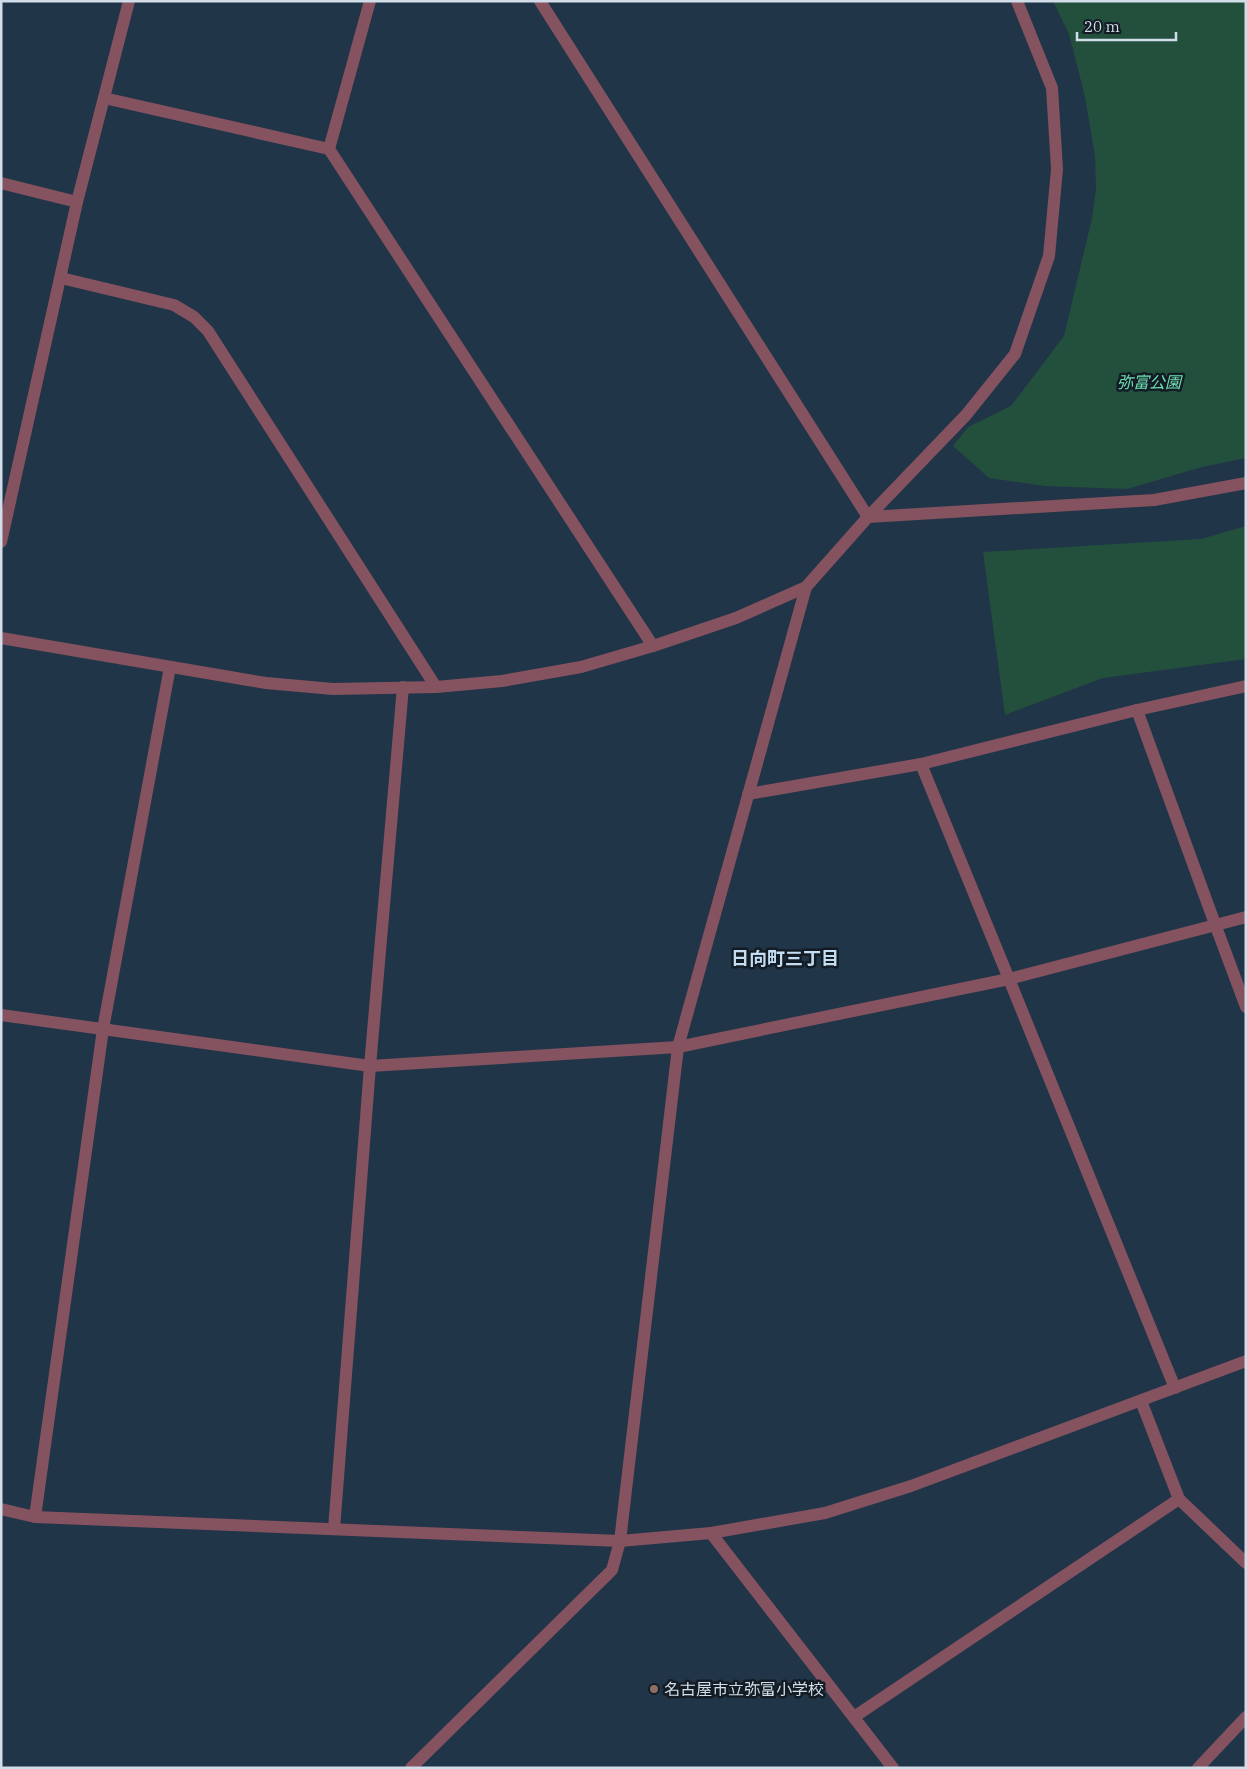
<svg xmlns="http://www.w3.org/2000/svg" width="1247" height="1769" viewBox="0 0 1247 1769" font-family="'IBM Plex Serif','Noto Sans JP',serif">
  <rect width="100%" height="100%" fill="#203547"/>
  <!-- green -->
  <g fill="#22503d">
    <polygon points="1053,1 1246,1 1246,458 1202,467 1127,489 1045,486 989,478 953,446 968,427 1011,406 1064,336 1092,218 1096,188 1095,156 1085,97 1069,34"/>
    <polygon points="1246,526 1246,659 1103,678 1005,715 983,552 1201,539"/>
  </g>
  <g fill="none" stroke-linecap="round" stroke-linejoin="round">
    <!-- service -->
    <g stroke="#855260" stroke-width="12">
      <polyline points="1137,710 1215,924"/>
      <polyline points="921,764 1009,979"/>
      <polyline points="103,1029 170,667"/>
      <polyline points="370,1066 403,687"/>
    </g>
    <!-- minor -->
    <g stroke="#855260" stroke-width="12">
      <polyline points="370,1 329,149 653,646"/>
      <polyline points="540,1 868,517 966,415 1015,354 1049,256 1057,169 1052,88 1017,1"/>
      <polyline points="104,98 329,149"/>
      <polyline points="1,183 77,202"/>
      <polyline points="61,278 174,305 194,317 208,331 436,687"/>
      <polyline points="748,794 921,764 1137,710 1246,686"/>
      <polyline points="1215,924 1246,1007"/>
      <polyline points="1009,979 1175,1388"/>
      <polyline points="1,1015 370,1066 678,1047 1009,979 1246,917"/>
      <polyline points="1141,1401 1179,1499 1246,1563"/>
      <polyline points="1,1509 35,1517 620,1541 711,1533 825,1513 911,1486 1246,1361"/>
      <polyline points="35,1517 103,1029"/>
      <polyline points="334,1529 370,1066"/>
      <polyline points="711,1533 893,1768"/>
      <polyline points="854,1717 1179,1499"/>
      <polyline points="411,1768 612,1570 620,1541 678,1047 806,587"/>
      <polyline points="1198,1768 1246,1717"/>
    </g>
    <!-- tertiary -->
    <g stroke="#855260" stroke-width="12">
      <polyline points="1,542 77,202 129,1"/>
      <polyline points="1,638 266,683 333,689 436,687 502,681 581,667 653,646 736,618 806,587 868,517 1154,500 1246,483"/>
    </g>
  </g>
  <!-- markers -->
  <circle fill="#8d6e63" stroke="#131c24" stroke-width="2" cx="654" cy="1689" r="5"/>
  <g text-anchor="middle" stroke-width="5" stroke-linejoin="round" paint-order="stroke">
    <!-- park labels -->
    <g font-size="16" font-style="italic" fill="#6ee0b2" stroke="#131c24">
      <text x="1149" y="388">弥富公園</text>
    </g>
    <!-- poi labels -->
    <g font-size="16" fill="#d1dee9" stroke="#131c24" text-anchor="start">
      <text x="664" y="1695">名古屋市立弥富小学校</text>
    </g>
    <!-- neighbourhood labels -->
    <g font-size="18" font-weight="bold" fill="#c3ddf3" stroke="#131c24">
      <text x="785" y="965">日向町三丁目</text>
    </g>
  </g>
  <!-- border -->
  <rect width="1247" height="1769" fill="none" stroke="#d1dee9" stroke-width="5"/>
  <!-- scale -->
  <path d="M1077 32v8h99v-8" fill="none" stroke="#d1dee9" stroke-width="2.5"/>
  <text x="1084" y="32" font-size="15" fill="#d1dee9" stroke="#131c24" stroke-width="4" paint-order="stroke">20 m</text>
</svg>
